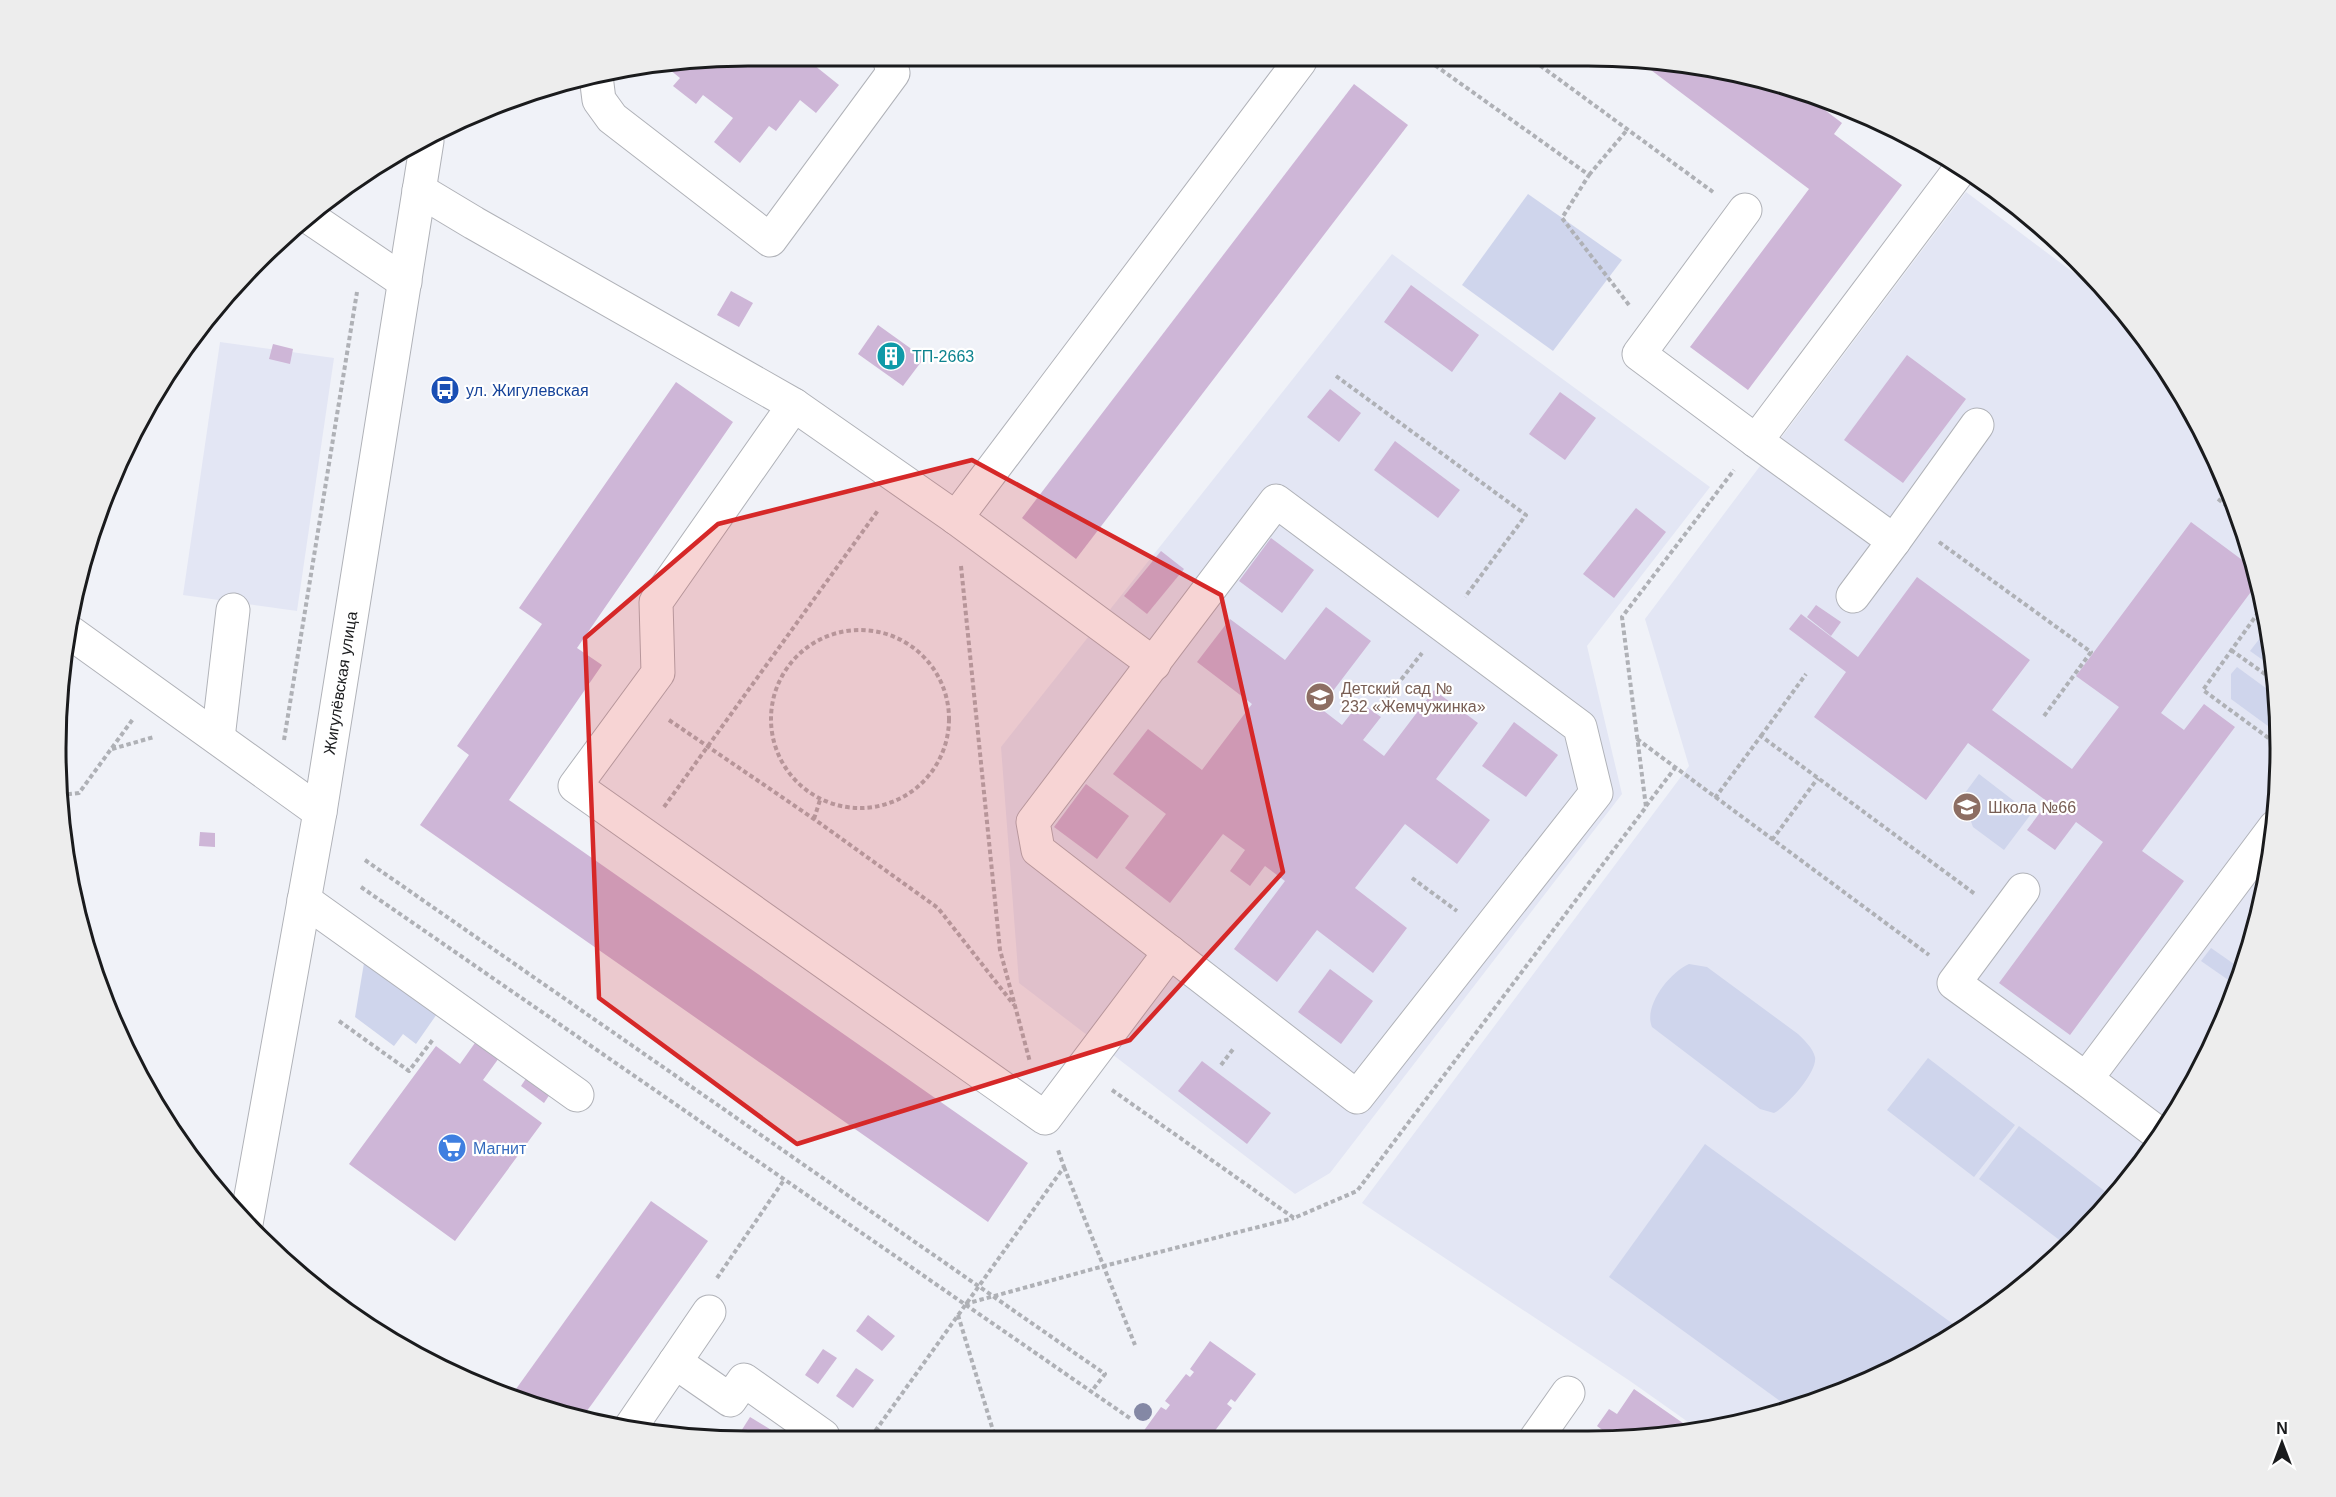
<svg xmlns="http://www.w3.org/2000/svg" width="2336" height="1497" viewBox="0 0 2336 1497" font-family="Arial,sans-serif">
  <rect width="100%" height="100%" fill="#f0f2f8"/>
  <!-- built -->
  <g fill="#e3e6f4">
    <polygon points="1966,192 2118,306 2137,326 2209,442 2257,569 2279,703 2275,839 2244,971 2188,1095 2109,1205 2010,1298 1894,1370 1767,1418 1698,1429 1630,1381 1362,1203 1689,766 1645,619"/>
    <polygon points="1392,254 1710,487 1587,646 1622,794 1330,1173 1295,1194 1019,983 1001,747"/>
    <polygon points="220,342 334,358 297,611 183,595"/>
  </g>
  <!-- green -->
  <g fill="#cfd5ec">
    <polygon points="1528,194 1622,260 1553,351 1462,285"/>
    <polygon points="2267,629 2272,662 2270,665 2250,651"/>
    <polygon points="2237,667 2274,694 2277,691 2278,720 2272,729 2231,699 2231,674"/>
    <polygon points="1979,774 2031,814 2004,850 1973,827 1962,797"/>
    <polygon points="2211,948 2244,971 2237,986 2201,961"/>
    <polygon points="365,957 439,1011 416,1044 403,1034 394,1046 355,1017"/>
    <path d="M1689,964L1707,967L1798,1034C1804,1040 1813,1048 1815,1057C1818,1072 1786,1107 1774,1113L1760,1109L1652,1027C1643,1006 1670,972 1689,964Z"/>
    <polygon points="1928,1058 2015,1125 1974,1177 1887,1110"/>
    <polygon points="2019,1126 2106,1192 2066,1245 1979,1179"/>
    <polygon points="1705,1144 1960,1329 1894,1370 1791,1409 1609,1277"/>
  </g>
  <!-- building -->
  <g fill="#ceb6d7">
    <polygon points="659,61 809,61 839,85 816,113 800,100 776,131 769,126 740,163 714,142 733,118 703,95 696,104 673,86 680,78"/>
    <polygon points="1639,61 1678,61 1805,95 1842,123 1834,134 1902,185 1748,390 1690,347 1809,189"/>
    <polygon points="1354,84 1408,125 1076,559 1022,518"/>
    <polygon points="1411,285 1479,335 1452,372 1384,322"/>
    <polygon points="731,291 753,303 739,327 717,315"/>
    <polygon points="878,325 924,358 903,386 858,354"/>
    <polygon points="273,344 293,349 290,364 269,359"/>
    <polygon points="1907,355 1966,399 1903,483 1844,440"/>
    <polygon points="676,382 733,422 577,648 602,665 509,800 1028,1163 988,1222 420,825 469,755 457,746 542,624 519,608"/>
    <polygon points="1330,389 1361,413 1339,442 1307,417"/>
    <polygon points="1560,392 1596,418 1565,460 1529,434"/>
    <polygon points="1395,441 1460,490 1438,518 1374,470"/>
    <polygon points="1636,508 1666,532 1614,598 1583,574"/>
    <polygon points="2191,522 2257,571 2259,581 2161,713 2184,730 2204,704 2235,727 2142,851 2184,881 2070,1035 1999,983 2103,842 2076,822 2055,850 2027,830 2048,802 1968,743 1926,800 1814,717 1846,672 1789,629 1801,614 1858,657 1917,577 2030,660 1992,710 2072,769 2119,707 2076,676"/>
    <polygon points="1271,538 1314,570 1282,613 1239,581"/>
    <polygon points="1161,551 1184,569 1147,614 1124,596"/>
    <polygon points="1816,605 1841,622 1831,636 1807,617"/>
    <polygon points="1326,607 1371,641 1320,708 1342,725 1360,702 1381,717 1363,740 1384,756 1434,690 1478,723 1436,779 1490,820 1457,864 1405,824 1355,888 1407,928 1373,973 1317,930 1277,982 1234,949 1285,881 1265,866 1250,886 1230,871 1245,850 1223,834 1170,903 1125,868 1166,814 1113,774 1148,729 1202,770 1252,704 1197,662 1230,619 1285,660"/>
    <polygon points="1514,722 1558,755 1526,797 1482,766"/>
    <polygon points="1086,784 1129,816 1097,859 1054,827"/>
    <polygon points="200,832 215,833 215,847 199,846"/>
    <polygon points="1330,969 1373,1001 1341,1044 1298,1012"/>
    <polygon points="482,1033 504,1051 483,1080 542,1123 455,1241 349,1164 436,1046 460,1064"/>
    <polygon points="1202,1061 1271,1113 1247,1144 1178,1091"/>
    <polygon points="531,1071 554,1088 544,1103 521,1086"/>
    <polygon points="651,1201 708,1241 592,1404 583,1416 511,1396"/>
    <polygon points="868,1315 895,1336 882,1351 856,1331"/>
    <polygon points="1210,1341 1256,1374 1235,1402 1231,1399 1227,1404 1232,1408 1211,1436 1206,1433 1202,1438 1141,1438 1140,1436 1161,1407 1166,1410 1170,1405 1165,1401 1186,1374 1190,1377 1194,1372 1190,1369"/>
    <polygon points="823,1349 837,1358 818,1384 805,1375"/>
    <polygon points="856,1368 874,1380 853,1408 836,1396"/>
    <polygon points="1634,1389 1690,1428 1688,1431 1632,1440 1600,1440 1605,1432 1597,1426 1609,1409 1617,1414"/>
    <polygon points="750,1417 781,1436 738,1436"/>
  </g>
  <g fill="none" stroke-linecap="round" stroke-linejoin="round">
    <!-- minor casing -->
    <g stroke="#b0b2b8" stroke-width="35">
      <g id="minor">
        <polyline points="596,76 599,100 612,118 770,240 893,73 890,61"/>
        <polyline points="419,190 474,223 794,405 656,602 658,673 575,786 1045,1118 1170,952"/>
        <polyline points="1745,210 1639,354 1756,441 1961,168"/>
        <polyline points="309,217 405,282"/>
        <polyline points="794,405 956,518 1154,664"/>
        <polyline points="1756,441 1894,541 1853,596"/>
        <polygon points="1276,501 1580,727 1596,793 1357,1097 1038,850 1033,822"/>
        <polyline points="956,518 1300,61"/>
        <polyline points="1894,541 1977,425"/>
        <polyline points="71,633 320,812"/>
        <polyline points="218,738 233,610"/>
        <polyline points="2023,890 1954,983 2086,1079 2275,827"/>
        <polyline points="304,900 577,1095"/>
        <polyline points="2086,1079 2159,1134"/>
        <polyline points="246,1224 320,812 427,141"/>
        <polyline points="675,1362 730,1400 744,1380 823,1436"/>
        <polyline points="630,1428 709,1312"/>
        <polyline points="1535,1440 1568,1393"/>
      </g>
    </g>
    <!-- path -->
    <g stroke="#afb1b6" stroke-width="4" stroke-dasharray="4.5 3" stroke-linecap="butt">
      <polyline points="1429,61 1589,175 1562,218 1629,305"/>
      <polyline points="1534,61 1713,192"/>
      <polyline points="1922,143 1932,150"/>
      <polyline points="1589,175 1627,130"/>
      <polyline points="1988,192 2065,249"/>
      <polyline points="1336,376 1526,515 1465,597"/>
      <polyline points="2218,499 2236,513"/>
      <polyline points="1939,542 2091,652 2044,716"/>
      <polyline points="961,566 1000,950 1030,1062"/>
      <polyline points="2263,606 2203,690 2278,745"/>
      <circle cx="860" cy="719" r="89"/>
      <polyline points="2231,650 2272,679 2274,676"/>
      <polyline points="1378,709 1422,653"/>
      <polyline points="669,720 814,819 938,908 1014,1005"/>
      <polyline points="1761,736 1806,674"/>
      <polyline points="1637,739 1929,955"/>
      <polyline points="284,740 357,292"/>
      <polyline points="112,749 154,737"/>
      <polyline points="60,795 79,793 133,719"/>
      <polyline points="1715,798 1761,736 1975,894"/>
      <polyline points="1646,806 1675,768"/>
      <polyline points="664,807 879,509"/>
      <polyline points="814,819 820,800"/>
      <polyline points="1772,840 1818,778"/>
      <polyline points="365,860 1105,1374 1091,1392"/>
      <polyline points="1412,878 1457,911"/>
      <polyline points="361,887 1131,1419"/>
      <polyline points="339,1021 409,1071 434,1038"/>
      <polyline points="1221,1065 1234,1048"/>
      <polyline points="1112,1090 1294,1218 1357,1191 1646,807 1622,617 1734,470"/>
      <polyline points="1064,1167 1135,1345"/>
      <polyline points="717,1278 784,1180"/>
      <polyline points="965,1304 1104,1266 1294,1218"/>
      <polyline points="958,1315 995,1437"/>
      <polyline points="876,1429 887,1437"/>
      <polyline points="871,1437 1064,1167 1058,1150"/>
    </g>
    <!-- minor -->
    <use href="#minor" stroke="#fff" stroke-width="33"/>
  </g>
  <!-- trees -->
  <circle fill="#8488a5" cx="1143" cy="1412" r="9"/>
  <!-- marked area -->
  <path fill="#d62828" fill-opacity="0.2" stroke="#d62828" stroke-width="4.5" stroke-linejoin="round" d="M972,460L1221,595L1283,872L1130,1040L797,1144L599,998L585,638L718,524Z"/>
  <!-- icons -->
  <defs>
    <g id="building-disc" transform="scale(1.5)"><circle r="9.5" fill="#0f9aa8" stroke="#fff"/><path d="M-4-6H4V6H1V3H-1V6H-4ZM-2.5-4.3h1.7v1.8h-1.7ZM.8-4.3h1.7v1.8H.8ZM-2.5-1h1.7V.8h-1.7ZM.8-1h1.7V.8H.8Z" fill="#fff"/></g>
    <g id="bus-disc" transform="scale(1.5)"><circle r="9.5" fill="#1a4fb4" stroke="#fff"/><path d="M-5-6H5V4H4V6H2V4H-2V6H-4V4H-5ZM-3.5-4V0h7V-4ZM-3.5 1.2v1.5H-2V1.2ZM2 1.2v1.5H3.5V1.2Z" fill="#fff"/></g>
    <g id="school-disc" transform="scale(1.5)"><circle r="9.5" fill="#8d6e63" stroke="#fff"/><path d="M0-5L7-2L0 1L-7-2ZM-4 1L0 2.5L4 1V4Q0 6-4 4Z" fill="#fff"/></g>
    <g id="supermarket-disc" transform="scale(1.5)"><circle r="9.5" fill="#3f7fe0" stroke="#fff"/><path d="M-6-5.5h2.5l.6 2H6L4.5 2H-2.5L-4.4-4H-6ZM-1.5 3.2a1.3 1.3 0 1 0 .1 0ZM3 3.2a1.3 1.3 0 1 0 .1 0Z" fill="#fff"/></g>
  </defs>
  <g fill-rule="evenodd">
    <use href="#building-disc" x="891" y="356"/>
    <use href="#bus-disc" x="445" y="390"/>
    <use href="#school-disc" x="1320" y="697"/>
    <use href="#school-disc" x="1967" y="807"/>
    <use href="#supermarket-disc" x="452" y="1148"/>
  </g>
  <g text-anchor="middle" stroke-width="4.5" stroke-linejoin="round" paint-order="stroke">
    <!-- culture labels -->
    <g font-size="16" fill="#0d838f" stroke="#fff" text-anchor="start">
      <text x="912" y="362">ТП-2663</text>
    </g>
    <!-- transit labels -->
    <g font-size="16" fill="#164399" stroke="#fff" text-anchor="start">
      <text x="466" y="396">ул. Жигулевская</text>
    </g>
    <!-- street labels -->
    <g font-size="16" fill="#1a1b1d" stroke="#fff">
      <text transform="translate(340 683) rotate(-81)" y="6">Жигулёвская улица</text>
    </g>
    <!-- education labels -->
    <g font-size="16" fill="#785e54" stroke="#fff" text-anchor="start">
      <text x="1341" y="694">Детский сад №<tspan x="1341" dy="18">232 «Жемчужинка»</tspan></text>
      <text x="1988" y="813">Школа №66</text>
    </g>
    <!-- shop labels -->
    <g font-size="16" fill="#366cbe" stroke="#fff" text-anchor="start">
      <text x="473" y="1154">Магнит</text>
    </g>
  </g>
  <!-- crop -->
  <path d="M0 0H2336V1497H0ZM748 66H1588A682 682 0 0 1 2270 748V749A682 682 0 0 1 1588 1431H748A682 682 0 0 1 66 749V748A682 682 0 0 1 748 66Z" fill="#ededed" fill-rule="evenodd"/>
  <path fill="none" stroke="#1a1b1d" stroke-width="3" d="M748 66H1588A682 682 0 0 1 2270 748V749A682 682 0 0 1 1588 1431H748A682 682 0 0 1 66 749V748A682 682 0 0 1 748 66Z"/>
  <!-- north arrow -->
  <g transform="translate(2282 1443)" stroke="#ffffff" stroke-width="4.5" paint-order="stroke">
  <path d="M0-4.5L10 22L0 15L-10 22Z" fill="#1a1b1d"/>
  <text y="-9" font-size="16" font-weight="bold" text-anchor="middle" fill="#1a1b1d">N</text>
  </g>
</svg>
